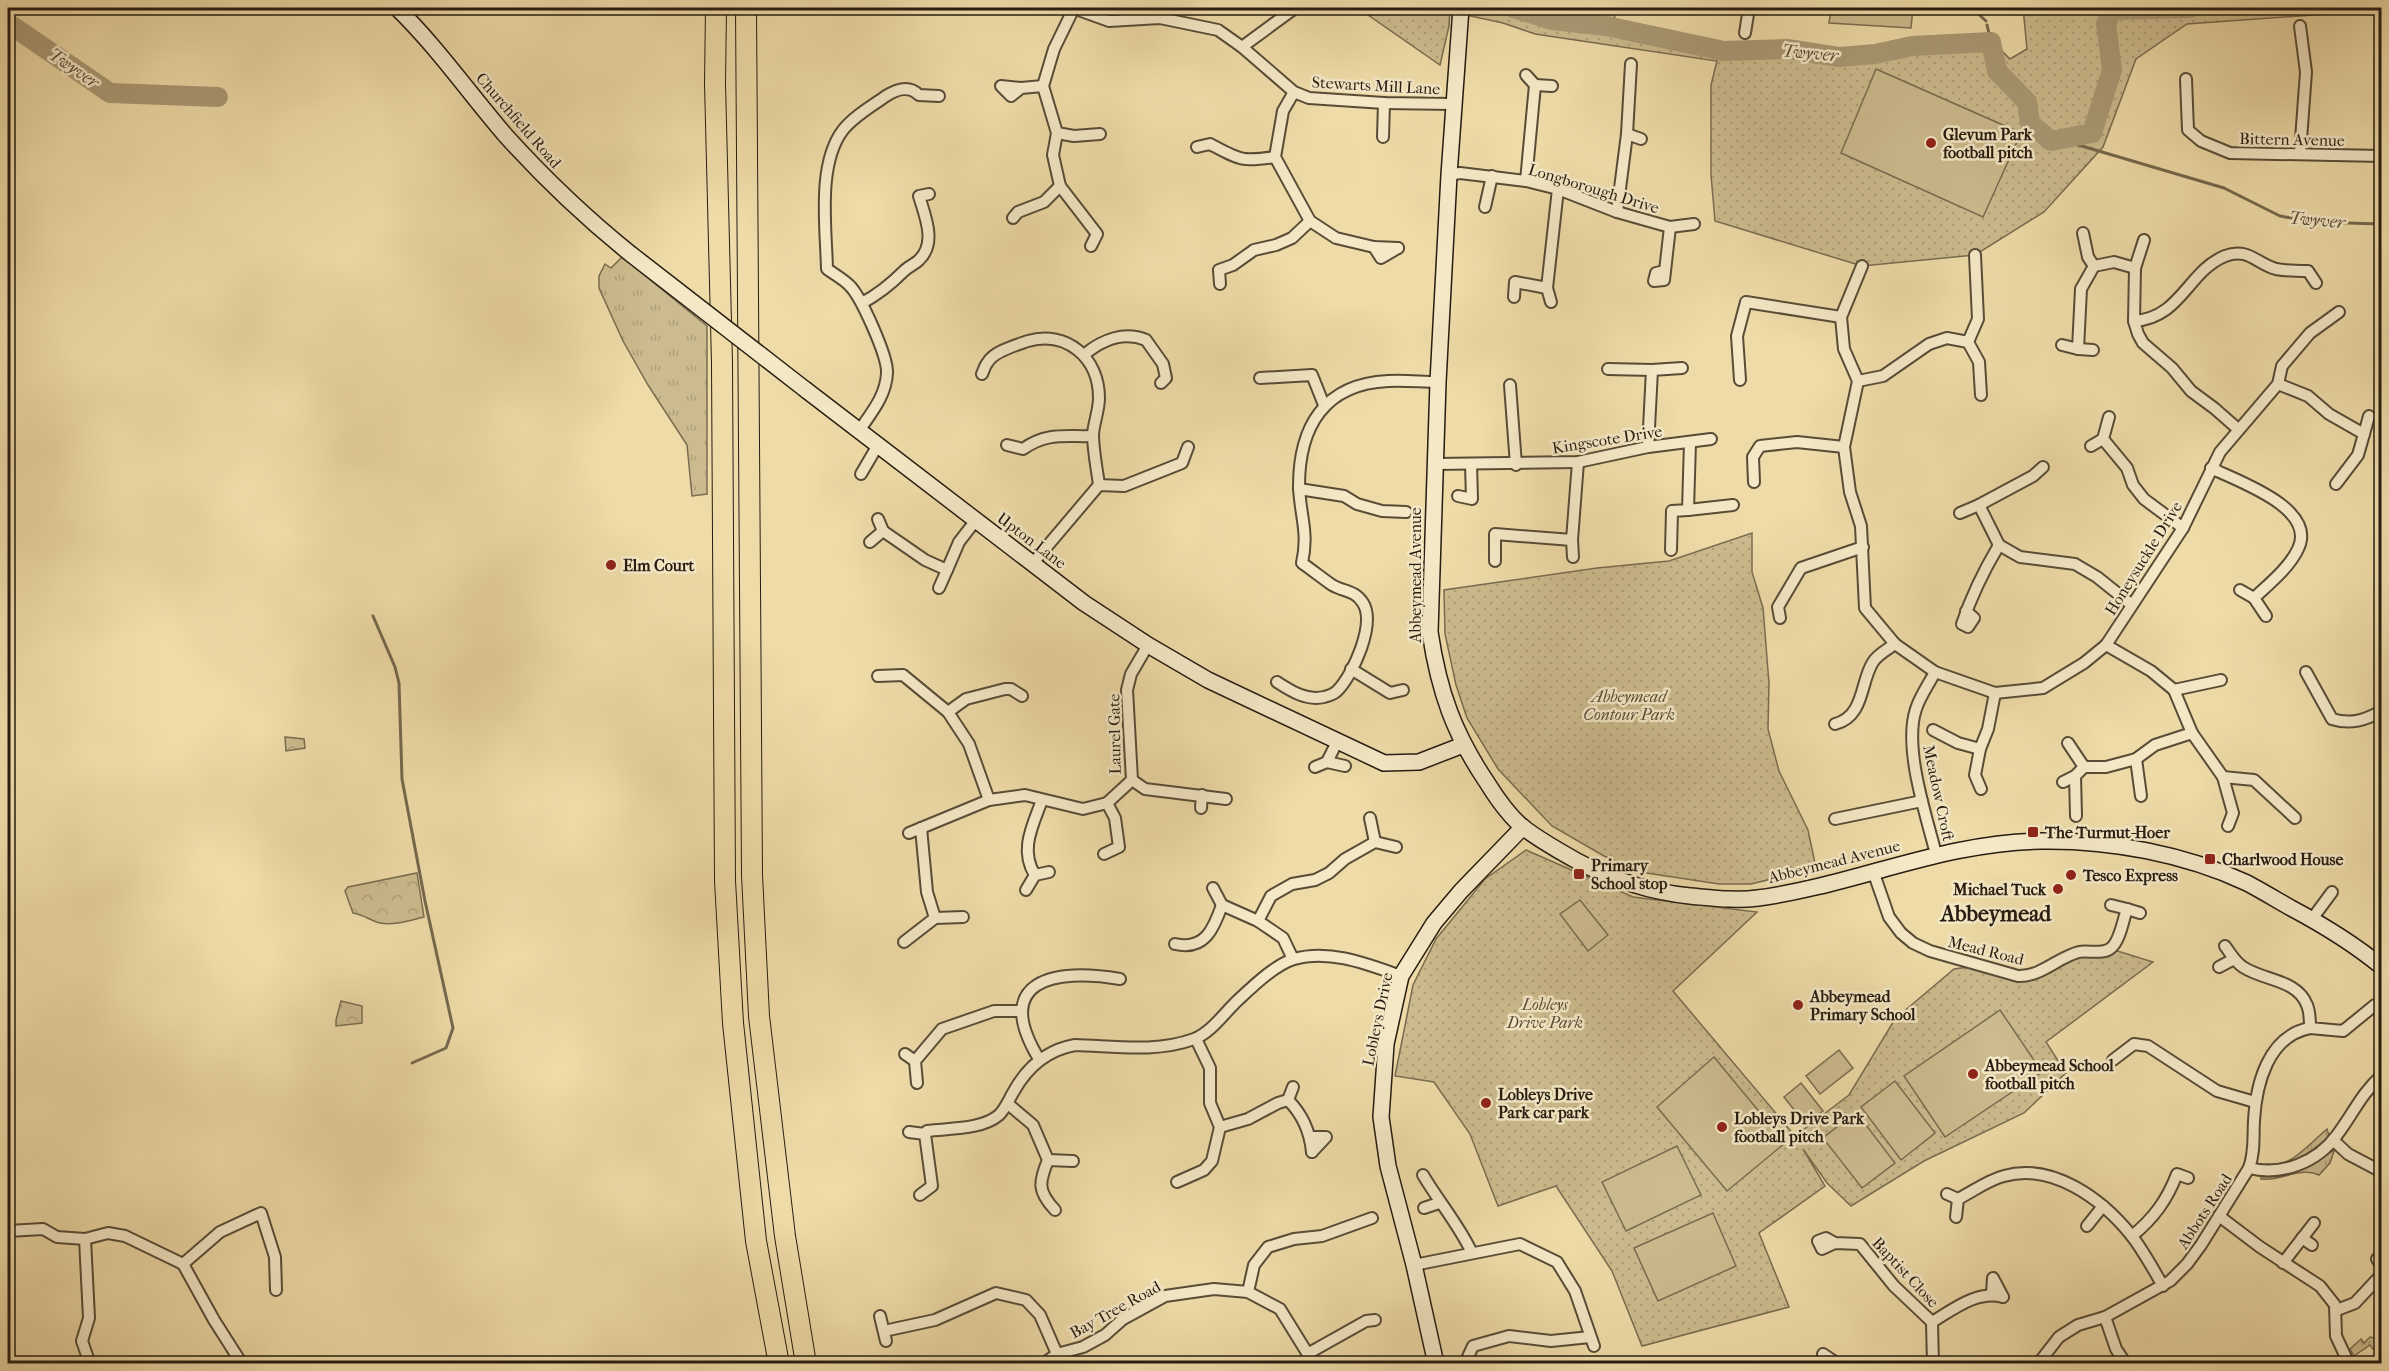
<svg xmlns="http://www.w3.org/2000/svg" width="2389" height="1371" viewBox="0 0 2389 1371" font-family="'IM FELL French Canon',serif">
  <defs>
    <pattern id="grass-tufts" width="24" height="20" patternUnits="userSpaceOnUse" patternTransform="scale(1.5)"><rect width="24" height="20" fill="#ccbb8e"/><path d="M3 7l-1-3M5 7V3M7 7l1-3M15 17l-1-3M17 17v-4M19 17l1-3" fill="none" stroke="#afa079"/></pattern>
    <pattern id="forest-crowns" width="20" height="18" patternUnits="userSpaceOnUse" patternTransform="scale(1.5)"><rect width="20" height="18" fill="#ccbb8e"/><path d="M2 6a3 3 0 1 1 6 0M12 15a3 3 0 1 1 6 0" fill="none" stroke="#afa079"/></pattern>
    <pattern id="park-dots" width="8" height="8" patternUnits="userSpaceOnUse" patternTransform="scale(1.5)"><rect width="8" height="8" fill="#ccbb8e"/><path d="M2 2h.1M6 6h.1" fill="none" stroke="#afa079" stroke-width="1.8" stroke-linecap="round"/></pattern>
  </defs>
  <rect width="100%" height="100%" fill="#eedba8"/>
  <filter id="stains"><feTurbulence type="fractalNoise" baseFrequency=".00333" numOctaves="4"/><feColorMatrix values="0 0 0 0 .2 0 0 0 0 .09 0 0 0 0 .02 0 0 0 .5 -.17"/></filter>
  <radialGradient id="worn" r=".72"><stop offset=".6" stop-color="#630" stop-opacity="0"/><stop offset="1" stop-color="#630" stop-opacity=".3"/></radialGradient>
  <!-- grass -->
  <g fill="url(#grass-tufts)" stroke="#796c50" stroke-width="1.5">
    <polygon points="622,257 707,326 707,494 692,496 687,445 648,385 623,341 599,288 599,276 605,264 611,268"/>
    <path d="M2327,1129L2329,1136C2310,1155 2292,1163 2266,1167L2267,1164C2289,1170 2311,1142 2327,1129Z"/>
    <path d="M2334,1151L2330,1163L2319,1175C2301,1166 2280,1182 2261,1179V1177C2275,1176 2287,1176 2300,1170C2311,1164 2322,1152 2334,1151Z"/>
    <polygon points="2379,1325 2381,1328 2381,1343 2373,1349 2370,1345 2354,1356 2350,1349 2361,1339 2364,1343 2370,1337 2374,1338 2379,1335 2376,1330"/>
  </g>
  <!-- forest -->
  <g fill="url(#forest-crowns)" stroke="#796c50" stroke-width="1.5">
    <polygon points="1529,8 1616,8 1614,21 1553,16"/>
    <polygon points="285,737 304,739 305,748 286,751"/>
    <path d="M417,873L424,917C411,920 394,926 380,923C371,921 365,915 353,913L345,891L348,887Z"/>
    <polygon points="341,1001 362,1006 362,1023 336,1026 336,1020"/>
  </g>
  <!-- park -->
  <g fill="url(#park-dots)" stroke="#796c50" stroke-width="1.5">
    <polygon points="1358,8 1450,8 1449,26 1440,65"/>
    <polygon points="1461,8 1513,8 1552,20 1606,26 1724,51 1787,49 1839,57 1875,54 1912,46 1989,38 2010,59 2027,49 2023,8 2340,8 2341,13 2187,24 2136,59 2103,147 2044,212 1975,255 1862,266 1715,221 1711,175 1711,85 1717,61 1535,34 1503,23 1461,14"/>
    <polygon points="1752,533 1752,572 1763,608 1769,683 1768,729 1779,771 1808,830 1816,868 1751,884 1719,884 1640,872 1604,856 1552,826 1498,769 1467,718 1456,685 1445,634 1444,590 1597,568 1669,561"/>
    <polygon points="1526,850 1633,897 1757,912 1673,991 1795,1136 1849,1095 1895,1019 1954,969 1983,965 2018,976 2075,953 2111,949 2153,962 2046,1042 2066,1073 2024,1113 1924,1161 1851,1206 1827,1183 1803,1149 1825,1186 1759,1233 1789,1307 1642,1346 1612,1271 1556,1186 1498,1206 1470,1134 1434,1082 1395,1076 1413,985 1436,939 1485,879"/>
  </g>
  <!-- pitch -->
  <g fill="#ccbb8e" stroke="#796c50" stroke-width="1.5">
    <polygon points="1831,8 1913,8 1911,28 1829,23"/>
    <polygon points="1876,69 2021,133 1983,217 1841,153"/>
    <polygon points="1580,900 1608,935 1588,951 1560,914"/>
    <polygon points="2000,1010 2042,1072 1945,1137 1904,1076"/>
    <polygon points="1839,1050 1853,1068 1820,1094 1806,1076"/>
    <polygon points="1714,1057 1785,1143 1727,1191 1657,1107"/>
    <polygon points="1895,1081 1935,1133 1901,1160 1861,1107"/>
    <polygon points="1801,1083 1823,1111 1806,1125 1784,1097"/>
    <polygon points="1856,1112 1895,1163 1862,1188 1823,1138"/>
    <polygon points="1677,1146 1701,1195 1626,1231 1602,1182"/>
    <polygon points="1713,1213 1736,1266 1658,1301 1634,1248"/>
  </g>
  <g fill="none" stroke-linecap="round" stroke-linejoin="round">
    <!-- stream -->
    <g stroke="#75684d" stroke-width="3">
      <polyline points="1972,8 1986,21"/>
      <polyline points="1987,25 1991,42"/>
      <polyline points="2051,141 2075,144 2224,188 2280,216 2314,222 2382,224"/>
      <polyline points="373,616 395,667 399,683 402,779 425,901 453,1028 446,1048 412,1063"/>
    </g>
    <!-- river -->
    <g stroke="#aa9a75" stroke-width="20">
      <polyline points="1513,8 1552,20 1606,26 1724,51 1787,49 1839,57 1875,54 1912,46 1991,42 1997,71 2027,102 2030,123 2051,141 2092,133 2112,70 2106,24 2112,10 2190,8"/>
      <polyline points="8,23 110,93 218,97"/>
    </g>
    <!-- street casing -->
    <g stroke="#584c37" stroke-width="14">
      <g id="street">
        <polyline points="1073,8 1109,21 1160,18 1218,30 1242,47 1294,92 1309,98 1384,103 1453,104"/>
        <polyline points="1074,8 1054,49 1043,86 1057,133 1053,155 1060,186 1097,234 1091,246"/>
        <polyline points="1745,33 1749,8"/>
        <polyline points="1242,47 1295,8"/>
        <polyline points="2186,79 2188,130 2201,141 2230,153 2382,156"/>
        <polyline points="1535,85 1552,86"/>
        <polyline points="1021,88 1001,86 1011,96 1021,88 1043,86"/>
        <polyline points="1294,92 1283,111 1275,157 1310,221 1336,238 1374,247 1398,248"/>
        <polyline points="1057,133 1074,136 1100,134"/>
        <polyline points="1627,134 1631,64"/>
        <polyline points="1383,137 1384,103"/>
        <path d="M1197,147L1210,144C1240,160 1241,162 1275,157"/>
        <polyline points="2300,153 2306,72 2300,26"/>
        <polyline points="1449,175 1460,173 1526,181 1558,189 1617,212 1670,227 1694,224"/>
        <polyline points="1526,181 1535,85 1526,75"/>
        <polyline points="1485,207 1492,176"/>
        <polyline points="1617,212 1627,134 1641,139"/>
        <polyline points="1013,218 1018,212 1044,202 1060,186"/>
        <polyline points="2083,233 2088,257 2094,266"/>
        <polyline points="2144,240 2135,268 2134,321 2138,334 2143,343 2172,368 2191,391 2214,408 2238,429"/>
        <polyline points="1374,247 1381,258 1398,248"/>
        <polyline points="1862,266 1841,317 1844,349 1858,381 1844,447 1850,492 1861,526 1865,608 1895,644 1935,672 1995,693 2043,688 2084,663 2106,645 2183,528 2220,452 2278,384 2282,366 2310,333 2339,312"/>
        <polyline points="1665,271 1656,273 1654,281 1664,280 1670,227"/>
        <polyline points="1220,284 1219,270 1233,265 1254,250 1276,245 1292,238 1310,221"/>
        <polyline points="1547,288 1551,302"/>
        <polyline points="1514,297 1515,282 1547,288 1558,189"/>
        <path d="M862,303C879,294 890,285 904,271C908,267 915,264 919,260C937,243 925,216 919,196L929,194"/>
        <path d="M2134,321C2181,318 2188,271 2225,256C2248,247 2257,264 2276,269C2287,271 2298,271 2308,271L2316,283"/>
        <polyline points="1968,342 1979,362 1981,395"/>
        <polyline points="2062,345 2078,349 2081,289 2094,266 2114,262 2135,268"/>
        <polyline points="2078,349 2093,350"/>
        <path d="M1085,354C1102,340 1124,331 1146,340L1163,364L1166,378L1161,383"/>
        <polyline points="1608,369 1652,370"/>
        <path d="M982,374C984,370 985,365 988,362C994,351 1017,345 1028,341C1067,330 1099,358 1099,398C1099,410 1094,422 1093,434C1093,451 1097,469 1099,485"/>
        <polyline points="1260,378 1312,375 1324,405"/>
        <polyline points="1740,380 1737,336 1746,302 1841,317"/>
        <polyline points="1858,381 1883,376 1929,344 1947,338 1968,342 1978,319 1975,255"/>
        <polyline points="2278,384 2308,396 2329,414 2364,434 2358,455 2336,484"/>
        <polyline points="1510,385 1516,465"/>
        <polyline points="2109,417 2103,439 2127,468 2133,485 2144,499 2183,528"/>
        <path d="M859,431C871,413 886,396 887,373C888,357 861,296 849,285C843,279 834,274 827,269C826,227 817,164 843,130C854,116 872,106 886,96C897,89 909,85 919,95L939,96"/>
        <polyline points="2364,434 2369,416"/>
        <path d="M1007,445L1023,449C1047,432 1065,437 1093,436"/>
        <polyline points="2091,446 2103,439"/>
        <polyline points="1648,447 1652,370 1682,368"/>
        <polyline points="1435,464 1578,462 1648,447 1711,439"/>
        <polyline points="2043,467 2033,476 1979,505 1999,545 2020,557 2075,564 2097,577 2132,605"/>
        <path d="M2211,468C2237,481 2318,508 2298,549C2289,568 2269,584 2254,598L2266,616"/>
        <polyline points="861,474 878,445"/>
        <polyline points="1754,482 1753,457 1760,446 1797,442 1844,447"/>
        <polyline points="1299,489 1344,496 1357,504 1382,511 1406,512"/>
        <polyline points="1458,496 1472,499 1471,464"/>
        <polyline points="1688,510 1733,505"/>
        <polyline points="1960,513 1979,505"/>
        <polyline points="878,519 883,531"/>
        <polyline points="1572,540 1573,557"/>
        <polyline points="870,542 883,531 925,560 947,570 959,542 976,520"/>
        <polyline points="1671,550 1672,511 1688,510 1690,442"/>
        <polyline points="1495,561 1495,534 1572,540 1578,462"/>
        <polyline points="1033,563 1099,485 1124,486 1182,463 1188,447"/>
        <polyline points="939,588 947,570"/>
        <polyline points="2240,590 2254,598"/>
        <path d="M1966,611L1974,618L1968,627L1962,624C1972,594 1983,572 1999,545"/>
        <polyline points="1780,618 1778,607 1801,568 1863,547"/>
        <polyline points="1351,669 1390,693 1403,690"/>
        <path d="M1935,672C1929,684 1920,696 1916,709C1903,747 1926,815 1936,854"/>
        <path d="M2306,672L2332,719C2351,725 2365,720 2382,711"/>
        <polyline points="878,676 903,675 948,712 969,744 989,800"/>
        <path d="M1277,682C1291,691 1306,701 1324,697C1328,696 1334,694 1337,691C1353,675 1376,624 1363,603C1355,590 1344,592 1332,585C1322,578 1312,570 1302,563C1309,532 1300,516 1299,486C1299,427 1324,384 1388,381C1405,380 1422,382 1438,382"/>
        <polyline points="2174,690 2221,680"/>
        <polyline points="948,712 966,699 1005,689 1011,689 1022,696"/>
        <path d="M1835,724C1865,716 1860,682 1873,662C1877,655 1888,649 1895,644"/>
        <polyline points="1933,730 1958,743 1980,749"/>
        <polyline points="2192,733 2223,777 2233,813 2228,826"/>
        <polyline points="1337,742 1327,762 1345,766"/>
        <polyline points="2068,743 2084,767"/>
        <polyline points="2136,759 2141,796"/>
        <polyline points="1315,767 1327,762"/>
        <polyline points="2075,776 2076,816"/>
        <polyline points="2223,777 2254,780 2295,818"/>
        <polyline points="1132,780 1145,789 1226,799"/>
        <polyline points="2063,782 2075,776 2084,767 2106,767 2136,759 2155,745 2192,733 2174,690 2151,671 2106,645"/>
        <polyline points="1981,789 1975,775 1980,749 1988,729 1995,693"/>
        <polyline points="1201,808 1202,795"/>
        <polyline points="1370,818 1375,842"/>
        <polyline points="1835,819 1922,801"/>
        <polyline points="909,833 989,800 1025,795 1083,809 1107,803 1132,780 1127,690 1131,674 1148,645"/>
        <polyline points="1104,854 1119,847 1115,818 1107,803"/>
        <path d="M1873,871L1889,917L1901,933L1913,943L1930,951L2018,976C2041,977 2058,957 2079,952C2088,950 2103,955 2111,948C2120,941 2123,920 2127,909L2140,913"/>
        <path d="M1035,875C1019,850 1033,825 1042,800"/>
        <polyline points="1213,888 1222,905 1258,921 1283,938 1293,959"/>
        <polyline points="1026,890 1035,875 1049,872"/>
        <polyline points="2111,905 2127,909"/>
        <polyline points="935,918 963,917"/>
        <polyline points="2312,919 2332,892"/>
        <polyline points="1258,921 1271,896 1292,884 1315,880 1329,873 1345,859 1375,842 1396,847"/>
        <polyline points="904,942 935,918 927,892 921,828"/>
        <path d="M1175,944C1205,951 1214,928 1222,905"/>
        <path d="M2225,946C2231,954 2235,962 2243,967C2264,981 2297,979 2307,1005C2310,1012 2310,1021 2310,1028L2343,1031L2375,1005"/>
        <polyline points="2219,967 2234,959"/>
        <polyline points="905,1054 915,1061"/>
        <path d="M1039,1059C991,980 1054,968 1120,979"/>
        <polyline points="2113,1060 2134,1044 2148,1046 2217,1091 2255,1102"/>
        <polyline points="917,1083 915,1061 942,1029 994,1011 1022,1011"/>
        <polyline points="1288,1100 1293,1087"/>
        <path d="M1008,1104L1033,1125L1048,1160C1039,1182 1037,1191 1055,1210"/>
        <path d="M1220,1127L1248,1119L1278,1103L1288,1100C1303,1115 1310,1131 1312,1152"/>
        <path d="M909,1132L925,1134L927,1131C950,1128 981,1130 999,1115C1006,1108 1009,1099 1014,1091C1028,1066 1047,1050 1075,1045C1114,1046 1156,1053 1194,1039C1210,1033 1223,1015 1235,1003C1250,989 1274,965 1294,959C1330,949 1367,964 1401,976"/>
        <polyline points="1311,1137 1326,1137 1312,1152"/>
        <polyline points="2333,1140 2348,1154 2382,1172"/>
        <polyline points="1048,1160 1073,1161"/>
        <path d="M2249,1168C2255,1152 2253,1137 2254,1121C2256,1084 2268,1036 2310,1028"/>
        <path d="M1423,1175C1439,1202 1459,1225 1472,1253"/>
        <polyline points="1177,1182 1204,1170 1212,1161 1220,1127 1210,1103 1210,1068 1196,1039"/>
        <polyline points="1947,1194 1958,1199"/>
        <polyline points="920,1195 932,1186 925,1134"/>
        <polyline points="1424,1208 1439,1203"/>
        <polyline points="2219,1216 2260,1247 2320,1286 2335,1305 2336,1336 2349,1364"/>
        <path d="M1956,1217L1958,1199C1972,1192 1988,1180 2004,1176C2052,1162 2102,1199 2131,1235C2143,1250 2153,1269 2163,1286"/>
        <polyline points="2087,1226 2103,1206"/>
        <polyline points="8,1231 43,1229 57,1237 85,1239 108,1233 125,1236 183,1264"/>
        <path d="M2132,1236C2154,1218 2167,1200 2177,1174L2188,1178"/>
        <polyline points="2302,1238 2312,1245"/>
        <polyline points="85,1239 89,1318 82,1341 90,1364"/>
        <polyline points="1835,1243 1826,1238 1818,1241 1822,1249 1835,1243 1860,1244 1894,1286 1932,1322"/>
        <polyline points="2377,1259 2382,1267"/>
        <polyline points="2283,1263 2314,1223"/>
        <polyline points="1414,1265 1520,1244 1557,1262 1575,1291 1594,1346"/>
        <polyline points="1248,1292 1254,1265 1268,1247 1294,1239 1322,1236 1372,1218"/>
        <polyline points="1992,1294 1993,1278 2003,1297"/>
        <polyline points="2337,1310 2355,1303 2382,1274"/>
        <polyline points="880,1316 886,1341"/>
        <polyline points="2105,1317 2116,1349 2126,1364"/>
        <polyline points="884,1331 935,1320 996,1293 1026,1300 1040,1315 1057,1354"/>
        <polyline points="1309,1353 1366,1321 1375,1320"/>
        <polyline points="1467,1359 1473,1346 1509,1336 1551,1341 1590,1337"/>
        <polyline points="1824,1363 1823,1354 1835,1362"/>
        <polyline points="242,1364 214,1320 183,1264 220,1232 261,1213 275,1257 276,1290"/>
        <polyline points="1043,1364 1057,1354 1083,1347 1105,1335 1123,1319 1165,1296 1214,1289 1248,1292 1280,1309 1314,1364"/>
        <path d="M1933,1364L1932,1322C1954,1309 1977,1290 2003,1297"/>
        <path d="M2038,1364L2059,1337L2078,1325L2105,1317L2170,1281L2187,1264L2201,1245L2249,1168C2281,1176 2317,1163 2337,1135C2353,1114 2361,1094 2382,1075"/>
      </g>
    </g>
    <!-- secondary casing -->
    <g stroke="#261c11" stroke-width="18">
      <g id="secondary">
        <path d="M397,8C437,47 469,93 506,136C545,179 587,219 632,255"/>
        <path d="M1461,8L1449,175L1438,382L1430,632C1439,692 1454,734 1488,784C1498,800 1510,817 1524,828C1541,841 1559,851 1577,861C1613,880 1650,892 1690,896C1713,898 1736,901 1758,898C1855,885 1942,842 2042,841C2110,840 2185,854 2247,883C2262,891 2277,900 2291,908C2323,925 2354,944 2382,967"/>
        <polyline points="806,390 1084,603 1148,645 1208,680 1384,763 1419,762 1463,745"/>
        <polyline points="1436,1364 1414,1265 1388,1166 1381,1117 1386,1044 1401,976 1434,923 1461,891 1523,827"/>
      </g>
    </g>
    <!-- highway casing -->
    <g stroke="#261c11" stroke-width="22">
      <g id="highway">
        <polyline points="716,8 715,83 722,363 725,881 733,1023 756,1241 779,1364"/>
        <polyline points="746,8 752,875 759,1016 785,1236 806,1364"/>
      </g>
    </g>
    <!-- street -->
    <use href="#street" stroke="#f4e8c6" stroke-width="10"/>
    <!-- secondary -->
    <use href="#secondary" stroke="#f4e8c6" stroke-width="15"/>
    <!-- highway -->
    <use href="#highway" stroke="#eedba8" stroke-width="20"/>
    <!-- secondary-bridge casing -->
    <g stroke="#261c11" stroke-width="18" stroke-linecap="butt">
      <polyline id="secondary-bridge" points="632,255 806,390"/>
    </g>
    <!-- secondary-bridge -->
    <use href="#secondary-bridge" stroke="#f4e8c6" stroke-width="15"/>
  </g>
  <!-- markers -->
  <g fill="#8f2418" stroke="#f4e8c6" stroke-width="2">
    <circle cx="1931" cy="143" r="6"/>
    <circle cx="611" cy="565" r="6"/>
    <rect x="2027" y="826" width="12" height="12" rx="3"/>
    <rect x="2204" y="853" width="12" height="12" rx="3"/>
    <rect x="1573" y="868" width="12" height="12" rx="3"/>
    <circle cx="2071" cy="875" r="6"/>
    <circle cx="2058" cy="889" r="6"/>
    <circle cx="1798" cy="1005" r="6"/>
    <circle cx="1973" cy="1074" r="6"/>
    <circle cx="1486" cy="1103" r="6"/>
    <circle cx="1722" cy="1127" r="6"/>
  </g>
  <g text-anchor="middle" stroke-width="5" stroke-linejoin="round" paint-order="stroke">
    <!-- street labels -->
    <g font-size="16" fill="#261c11" stroke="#f4e8c6">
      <text transform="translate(1376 85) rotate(3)" y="6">Stewarts Mill Lane</text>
      <text transform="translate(519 120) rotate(49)" y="6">Churchfield Road</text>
      <text transform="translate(2292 139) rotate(1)" y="6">Bittern Avenue</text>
      <text transform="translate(1594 188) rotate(17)" y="6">Longborough Drive</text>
      <text transform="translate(1607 439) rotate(-9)" y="6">Kingscote Drive</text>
      <text transform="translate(1032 540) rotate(37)" y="6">Upton Lane</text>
      <text transform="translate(2143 558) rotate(-58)" y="6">Honeysuckle Drive</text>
      <text transform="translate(1415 575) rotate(-90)" y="6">Abbeymead Avenue</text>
      <text transform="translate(1114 734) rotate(-91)" y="6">Laurel Gate</text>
      <text transform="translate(1939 793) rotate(78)" y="6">Meadow Croft</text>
      <text transform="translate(1834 861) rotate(-14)" y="6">Abbeymead Avenue</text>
      <text transform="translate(1986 950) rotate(14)" y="6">Mead Road</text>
      <text transform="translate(1377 1019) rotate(-78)" y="6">Lobleys Drive</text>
      <text transform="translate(2204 1211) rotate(-57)" y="6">Abbots Road</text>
      <text transform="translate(1906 1272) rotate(47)" y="6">Baptist Close</text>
      <text transform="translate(1115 1309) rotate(-29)" y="6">Bay Tree Road</text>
    </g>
    <!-- poi labels -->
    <g font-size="16" font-weight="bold" fill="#261c11" stroke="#f4e8c6" text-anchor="start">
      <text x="1943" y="140">Glevum Park<tspan x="1943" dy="18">football pitch</tspan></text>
      <text x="623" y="571">Elm Court</text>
      <text x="2045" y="838">The Turmut-Hoer</text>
      <text x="2222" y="865">Charlwood House</text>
      <text x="1591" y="871">Primary<tspan x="1591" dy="18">School stop</tspan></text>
      <text x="2083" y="881">Tesco Express</text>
      <text x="2046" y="895" text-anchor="end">Michael Tuck</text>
      <text x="1810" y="1002">Abbeymead<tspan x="1810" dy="18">Primary School</tspan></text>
      <text x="1985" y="1071">Abbeymead School<tspan x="1985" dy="18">football pitch</tspan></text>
      <text x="1498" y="1100">Lobleys Drive<tspan x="1498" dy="18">Park car park</tspan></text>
      <text x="1734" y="1124">Lobleys Drive Park<tspan x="1734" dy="18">football pitch</tspan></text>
    </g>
    <!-- park labels -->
    <g font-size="16" font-style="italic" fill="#584c36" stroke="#f4e8c6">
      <text x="1629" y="702">Abbeymead<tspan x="1629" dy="18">Contour Park</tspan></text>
      <text x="1545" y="1010">Lobleys<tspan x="1545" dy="18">Drive Park</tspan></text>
    </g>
    <!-- water labels -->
    <g font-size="18" font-style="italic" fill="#5b4e39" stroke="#f4e8c6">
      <text transform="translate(1810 53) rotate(5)" y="6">Twyver</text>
      <text transform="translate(74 68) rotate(34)" y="6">Twyver</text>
      <text transform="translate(2317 220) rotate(5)" y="6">Twyver</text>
    </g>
    <!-- district labels -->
    <g font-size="22" font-weight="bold" fill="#261c11" stroke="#f4e8c6">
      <text x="1996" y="921">Abbeymead</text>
    </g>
  </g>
  <!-- margin -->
  <rect width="2389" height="1371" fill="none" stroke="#eedba8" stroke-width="30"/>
  <rect x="9" y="9" width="2371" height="1353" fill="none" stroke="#261c11" stroke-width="3"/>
  <rect x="15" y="15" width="2359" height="1341" fill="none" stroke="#261c11" stroke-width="1.5"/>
  <rect width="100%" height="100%" filter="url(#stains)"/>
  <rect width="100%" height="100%" fill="url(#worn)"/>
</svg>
